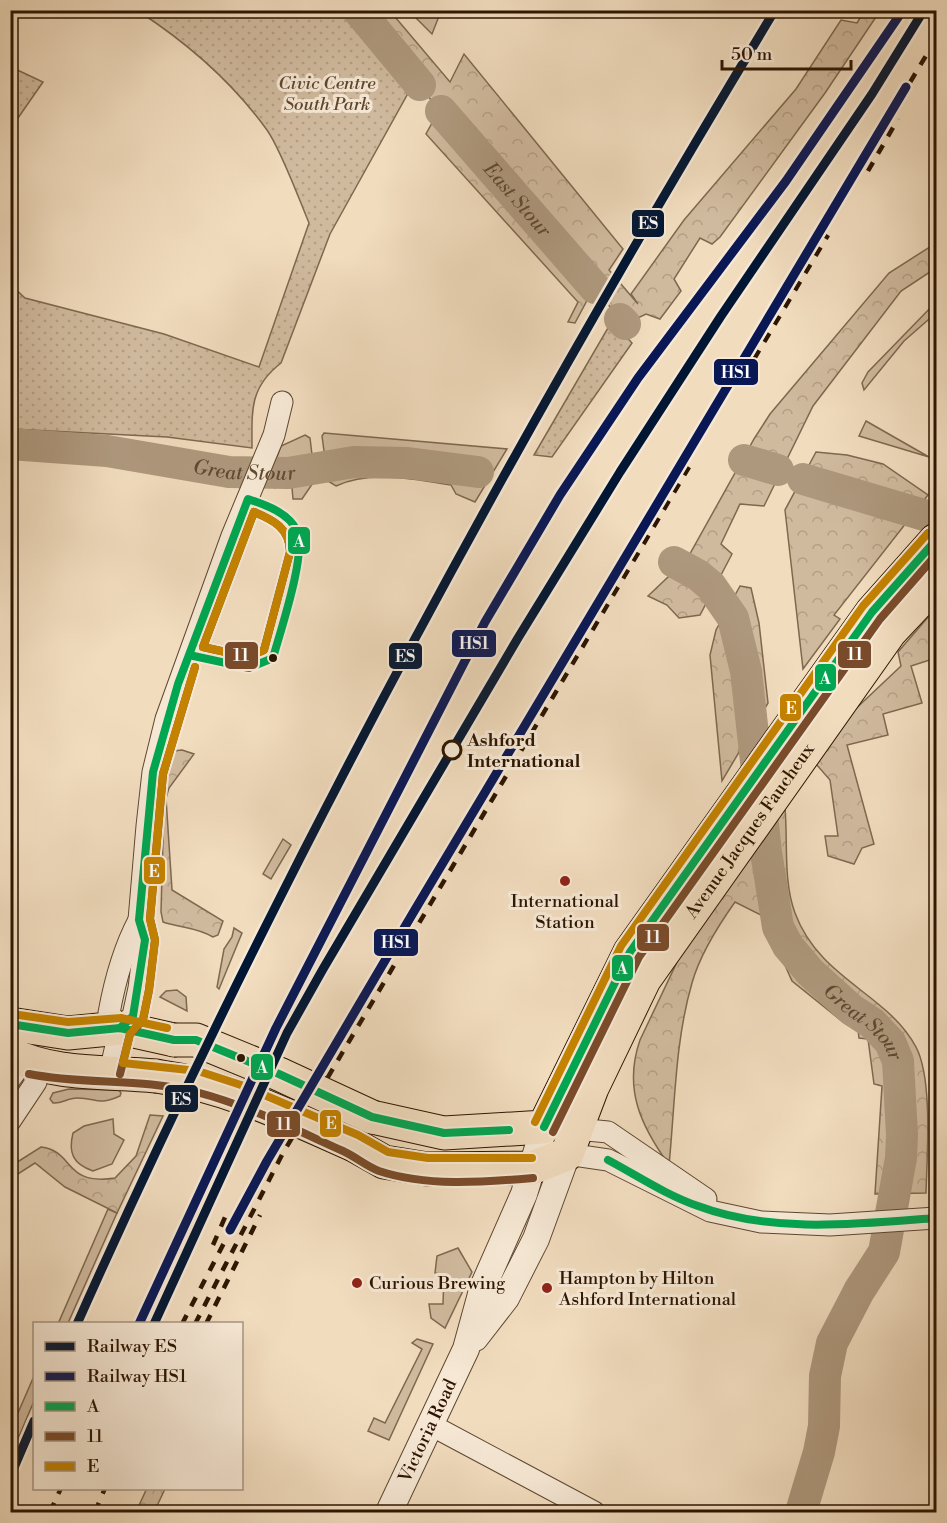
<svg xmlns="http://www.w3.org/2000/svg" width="947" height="1523" viewBox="0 0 947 1523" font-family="'Libre Bodoni',serif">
  <defs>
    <pattern id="forest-crowns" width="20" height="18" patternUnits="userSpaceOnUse" patternTransform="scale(1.5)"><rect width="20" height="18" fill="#d0ba9e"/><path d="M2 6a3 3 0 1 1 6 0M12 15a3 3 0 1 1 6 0" fill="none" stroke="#b39f86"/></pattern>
    <pattern id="park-dots" width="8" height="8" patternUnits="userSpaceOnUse" patternTransform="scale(1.5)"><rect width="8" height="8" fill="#d0ba9e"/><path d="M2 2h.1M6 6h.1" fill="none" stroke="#b39f86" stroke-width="1.8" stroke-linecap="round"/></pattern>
  </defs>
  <rect width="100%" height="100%" fill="#f1dcbe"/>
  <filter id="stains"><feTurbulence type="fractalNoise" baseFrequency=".00333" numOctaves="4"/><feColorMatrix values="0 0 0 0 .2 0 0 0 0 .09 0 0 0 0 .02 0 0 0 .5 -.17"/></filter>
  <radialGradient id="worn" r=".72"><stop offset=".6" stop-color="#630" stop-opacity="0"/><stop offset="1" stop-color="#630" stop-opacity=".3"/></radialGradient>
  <!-- grass -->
  <g fill="#d0ba9e" stroke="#7e684f" stroke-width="1.5">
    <polygon points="409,11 441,11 432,34"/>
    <polygon points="936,302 936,313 904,341 864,390 862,383 868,372"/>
    <polygon points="866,421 929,457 859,436"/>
    <path d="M324,433L507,449L475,502L456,494L451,485C414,479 370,470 336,486L328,481L322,436Z"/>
    <polygon points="305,435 310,438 315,480 302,499 293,499 292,488 276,482 275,488 267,484 281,446"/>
    <polygon points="283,839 291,845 271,879 263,874"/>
    <polygon points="234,928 242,933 219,989 217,987 224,949 232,937"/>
    <polygon points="177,990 186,997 187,1011 160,997 166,991"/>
    <path d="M69,1089L119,1090L121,1093L120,1096C97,1106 97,1098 77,1098C67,1098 62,1104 53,1103L50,1099L53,1093Z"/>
    <path d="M113,1119L114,1134L124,1140L112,1164L93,1171C73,1164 68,1153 73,1133L84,1126Z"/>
    <polygon points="108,1209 117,1213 68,1323 58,1324"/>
    <polygon points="458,1248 472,1272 445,1328 431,1318 429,1304 443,1304 444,1275 435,1273 437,1256"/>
    <polygon points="417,1339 433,1344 389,1440 368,1431 374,1418 385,1423 422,1349 412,1343"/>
    <polygon points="34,1376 34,1401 11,1455 11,1429"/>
  </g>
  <!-- forest -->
  <g fill="url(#forest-crowns)" stroke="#7e684f" stroke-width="1.5">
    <polygon points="354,11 390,11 450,82 464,54 623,249 609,270 638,304 631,294 684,220 796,89 841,20 857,23 864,11 880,11 825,93 720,237 712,244 700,238 674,279 681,291 660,319 646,314 625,324"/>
    <polygon points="437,114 592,291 575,323 568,322 578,302 426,134"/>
    <polygon points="936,243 936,268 901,291 813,406 764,506 740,504 721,544 732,554 700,615 679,618 667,605 648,596 687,559 754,439 770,414 889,273"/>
    <polygon points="816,452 847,455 883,464 928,495 834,615 840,619 803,669 785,510"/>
    <polygon points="740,586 751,588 759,623 768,703 722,781 710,655 716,630"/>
    <polygon points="936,608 936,658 911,666 922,703 883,714 888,735 847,745 874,844 862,848 854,864 828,856 825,836 838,836 830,780 816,764 847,717 901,666 898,652"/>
    <path d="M182,750L194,754L169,788L166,798L172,890L223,921L218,935L213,937C196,927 181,928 163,922L161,912L164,802L166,779L173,751Z"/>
    <path d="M785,808C788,842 783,881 795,913C820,980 887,993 916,1047C933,1079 927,1156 926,1193L875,1194L882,1086L874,1084L868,1039L859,1038L858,1030L843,1022L792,981L763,916L735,902C718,926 700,954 692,983C675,1041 675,1105 669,1165C641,1126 623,1089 640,1040L688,939Z"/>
    <path d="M150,1115L163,1116L117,1213L65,1187L35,1163L13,1177L11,1181V1166L41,1147C75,1151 63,1186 115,1178L136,1156Z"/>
    <polygon points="147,1488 165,1489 154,1512 136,1512"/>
  </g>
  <!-- park -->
  <g fill="url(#park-dots)" stroke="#7e684f" stroke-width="1.5">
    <path d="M138,11H345L412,86L330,234L281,363C249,388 252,411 252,448L167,437L11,429V285L25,298L164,334L259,367L309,223C299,199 281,150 267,130C233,83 186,42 138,11Z"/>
    <polygon points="11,67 43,82 11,128"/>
    <polygon points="612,321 632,343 552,457 534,455"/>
  </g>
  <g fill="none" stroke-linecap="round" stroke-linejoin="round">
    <!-- river -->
    <g stroke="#ae987d" stroke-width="32">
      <polyline points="358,10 420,85"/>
      <path id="s1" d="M441,111L595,288"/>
      <polyline points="620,319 625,324"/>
      <path id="s2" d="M10,444L107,451L229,472L288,473L354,462L408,463L478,472"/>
      <polyline points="744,460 778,470"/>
      <polyline points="803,479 924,515"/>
      <path id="s3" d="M674,562L698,575L711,586L733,618L746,671L766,852L778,927L788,946L810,972L852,1010L872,1023L890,1042L898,1061L902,1135L901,1158L884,1252L859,1291L832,1343L825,1376L824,1426L819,1452L801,1512"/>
    </g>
    <!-- minor casing -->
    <g stroke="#5e4730" stroke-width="23">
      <g id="minor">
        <path d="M120,1028L109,1013C115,980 123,950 139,920"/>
        <polyline points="110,1072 120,1028 133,1016 139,988 145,940 139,920 147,826 153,772 166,719 232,536 274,435 282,402"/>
        <polyline points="10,1079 19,1067 31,1064"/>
        <polyline points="10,1121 36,1082 31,1064"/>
        <polyline points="566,1128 608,1132 706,1199"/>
        <polyline points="567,1154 608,1160 710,1211 761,1222 830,1225 936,1218"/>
        <polyline points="431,1425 594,1512"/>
      </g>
    </g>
    <!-- tertiary casing -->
    <g stroke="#5e4730" stroke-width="28">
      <g id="tertiary">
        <polyline points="475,1338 506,1298 536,1239 567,1154"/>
        <path id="s4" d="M389,1512L466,1349L483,1287L524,1194L544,1127"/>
      </g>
    </g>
    <!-- primary casing -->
    <g stroke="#2d1500" stroke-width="35">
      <g id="primary">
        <polyline points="10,1024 68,1033 120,1028 174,1040"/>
        <path d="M10,1054C56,1076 106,1071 156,1076"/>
        <polyline points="372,1117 444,1133 544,1127 630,952 872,612 936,540"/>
        <path id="s5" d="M354,1145L384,1162L427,1169L532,1168L567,1154L592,1088L644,980L890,632L936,583"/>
      </g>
    </g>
    <!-- minor -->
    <use href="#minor" stroke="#f6e8d5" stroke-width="21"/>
    <!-- tertiary -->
    <use href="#tertiary" stroke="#f6e8d5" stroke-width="26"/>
    <!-- primary -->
    <use href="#primary" stroke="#f1dcbe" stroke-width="33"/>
    <!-- rail -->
    <g stroke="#2d1500" stroke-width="4.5" stroke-dasharray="10 10" stroke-linecap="butt">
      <polyline points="868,171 898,119"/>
      <polyline points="754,359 828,235"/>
      <polyline points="213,1245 226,1215"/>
      <polyline points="136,1324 209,1171"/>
      <polyline points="182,1324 267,1160 331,1047 936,39"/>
      <polyline points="195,1324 283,1153 689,467"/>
      <polyline points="206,1324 260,1215"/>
      <polyline points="50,1512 61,1488"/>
      <polyline points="95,1512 105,1488"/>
    </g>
    <!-- primary-bridge casing -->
    <g stroke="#2d1500" stroke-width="35" stroke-linecap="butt">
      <g id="primary-bridge">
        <polyline points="174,1040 196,1040 279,1074 372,1117"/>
        <path d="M156,1076C228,1086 288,1116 354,1145"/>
      </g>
    </g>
    <!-- primary-bridge -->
    <use href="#primary-bridge" stroke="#f1dcbe" stroke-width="33"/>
    <!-- bus-1 casing -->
    <g stroke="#f6e8d5" stroke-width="12">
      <g id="bus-1">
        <polyline points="10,1024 68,1033 120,1028 174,1040 196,1040 279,1074 372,1117 444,1133 509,1130"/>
        <path d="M120,1028L133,1016L145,940L139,920L153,772L178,684L248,499C266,505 289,513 297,531C307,553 280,632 273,658L249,668L189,655"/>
        <polyline points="544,1127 630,952 872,612 936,540"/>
        <path d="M608,1160C638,1176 666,1195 698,1206C773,1234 858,1224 936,1218"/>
      </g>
    </g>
    <!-- bus-2 casing -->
    <g stroke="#f6e8d5" stroke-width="12">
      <g id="bus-2">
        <path d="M254,512C273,520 290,528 290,552L264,650L248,657L203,647Z"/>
        <path d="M29,1074C84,1085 142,1078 196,1092C247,1105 296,1130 343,1151C356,1157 366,1166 379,1171C427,1187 484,1182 533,1178"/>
        <polyline points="120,1074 130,1034 143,1020 149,990 155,940 150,919 163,774 195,667"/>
        <polyline points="553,1132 639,957 880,619 936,555"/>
      </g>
    </g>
    <!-- bus-3 casing -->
    <g stroke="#f6e8d5" stroke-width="12">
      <g id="bus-3">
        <path d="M254,512C273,520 290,528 290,552L264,650L248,657L203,647Z"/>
        <polyline points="195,667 163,774 150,919 155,940 149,990 143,1019 130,1034 123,1063 198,1071 241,1085 358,1135 388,1152 428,1158 532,1158"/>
        <polyline points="12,1014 68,1022 121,1018 167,1028"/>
        <polyline points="535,1122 621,946 863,606 928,533"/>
      </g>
    </g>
    <!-- bus-1 -->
    <use href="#bus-1" stroke="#00a651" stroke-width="8"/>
    <!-- bus-2 -->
    <use href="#bus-2" stroke="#7a4b2a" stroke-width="8"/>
    <!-- bus-3 -->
    <use href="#bus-3" stroke="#c48200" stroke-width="8"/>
    <!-- rail-1 casing -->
    <g stroke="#f6e8d5" stroke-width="14">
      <g id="rail-1">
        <path d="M77,1324C279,871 518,434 775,10"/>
        <polyline points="154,1324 287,1033 323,969 518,638 620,472 721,316 872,94 924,10"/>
        <polyline points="10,1477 34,1421"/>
      </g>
    </g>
    <!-- rail-2 casing -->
    <g stroke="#f6e8d5" stroke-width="14">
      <g id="rail-2">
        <polyline points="230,1230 267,1161 413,913 906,87"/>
        <polyline points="139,1324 276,1028 485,622 560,495 638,378 786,181 899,16"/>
      </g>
    </g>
    <!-- rail-1 -->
    <use href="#rail-1" stroke="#011633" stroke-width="9"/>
    <!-- rail-2 -->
    <use href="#rail-2" stroke="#091855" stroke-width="9"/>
  </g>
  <!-- markers -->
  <g fill="#2d1500" stroke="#f6e8d5" stroke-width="2">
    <circle cx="273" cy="658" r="5"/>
    <circle cx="241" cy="1058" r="5"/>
  </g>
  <circle fill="#f6e8d5" stroke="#2d1500" stroke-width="3" cx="452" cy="750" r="9"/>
  <g fill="#8f2418" stroke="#f6e8d5" stroke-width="2">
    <circle cx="565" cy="881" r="6"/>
    <circle cx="357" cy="1283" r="6"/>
    <circle cx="547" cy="1288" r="6"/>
  </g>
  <g text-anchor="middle" stroke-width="6" stroke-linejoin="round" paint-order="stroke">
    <!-- park labels -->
    <g font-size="18" font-style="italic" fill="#5e472f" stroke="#f6e8d5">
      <text x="327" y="89">Civic Centre<tspan x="327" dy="21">South Park</tspan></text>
    </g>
    <!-- stop labels -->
    <g font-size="18" font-weight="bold" fill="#2d1500" stroke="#f6e8d5" text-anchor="start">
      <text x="467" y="746">Ashford<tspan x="467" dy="21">International</tspan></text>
    </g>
    <!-- street labels -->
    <g font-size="18" fill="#2d1500" stroke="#f6e8d5">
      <text dy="6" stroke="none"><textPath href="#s5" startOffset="594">Avenue Jacques Faucheux</textPath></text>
      <text dy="6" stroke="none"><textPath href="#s4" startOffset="90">Victoria Road</textPath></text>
    </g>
    <!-- poi labels -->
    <g font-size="18" fill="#2d1500" stroke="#f6e8d5" text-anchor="start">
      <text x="565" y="907" text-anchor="middle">International<tspan x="565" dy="21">Station</tspan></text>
      <text x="559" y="1284">Hampton by Hilton<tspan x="559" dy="21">Ashford International</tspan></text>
      <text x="369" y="1289">Curious Brewing</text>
    </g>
    <!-- water labels -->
    <g font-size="20" font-style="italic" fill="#614932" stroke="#f6e8d5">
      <text dy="7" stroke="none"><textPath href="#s1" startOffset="117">East Stour</textPath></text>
      <text dy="7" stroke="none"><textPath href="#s2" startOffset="236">Great Stour</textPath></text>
      <text dy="7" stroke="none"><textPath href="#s3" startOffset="525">Great Stour</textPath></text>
    </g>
  </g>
  <g stroke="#f6e8d5" stroke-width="2">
    <rect x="631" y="209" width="34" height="29" rx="6" fill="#011633"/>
    <rect x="713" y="358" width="46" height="28" rx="6" fill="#091855"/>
    <rect x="287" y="526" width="24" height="29" rx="6" fill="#00a651"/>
    <rect x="451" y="629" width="46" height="29" rx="6" fill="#091855"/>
    <rect x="837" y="640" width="35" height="29" rx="6" fill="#7a4b2a"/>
    <rect x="224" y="641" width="35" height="29" rx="6" fill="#7a4b2a"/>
    <rect x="388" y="642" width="35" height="28" rx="6" fill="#011633"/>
    <rect x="814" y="663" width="23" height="29" rx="6" fill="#00a651"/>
    <rect x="779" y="693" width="23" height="29" rx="6" fill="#c48200"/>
    <rect x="143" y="856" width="23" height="29" rx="6" fill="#c48200"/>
    <rect x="636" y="923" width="34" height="29" rx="6" fill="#7a4b2a"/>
    <rect x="373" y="928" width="46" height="29" rx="6" fill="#091855"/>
    <rect x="611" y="954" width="23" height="28" rx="6" fill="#00a651"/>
    <rect x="250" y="1053" width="24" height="28" rx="6" fill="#00a651"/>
    <rect x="164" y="1084" width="35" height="29" rx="6" fill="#011633"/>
    <rect x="319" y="1109" width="23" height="29" rx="6" fill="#c48200"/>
    <rect x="266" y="1110" width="35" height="28" rx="6" fill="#7a4b2a"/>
  </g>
  <g font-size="16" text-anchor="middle" font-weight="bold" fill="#fff">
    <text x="648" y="229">ES</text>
    <text x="736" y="378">HS1</text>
    <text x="299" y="547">A</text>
    <text x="474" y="649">HS1</text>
    <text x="855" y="660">11</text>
    <text x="241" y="661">11</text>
    <text x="405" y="662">ES</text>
    <text x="825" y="684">A</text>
    <text x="791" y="714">E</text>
    <text x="154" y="877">E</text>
    <text x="653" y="943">11</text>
    <text x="396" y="948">HS1</text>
    <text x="622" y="974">A</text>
    <text x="262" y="1073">A</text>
    <text x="181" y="1105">ES</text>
    <text x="331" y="1129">E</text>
    <text x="284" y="1130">11</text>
  </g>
  <!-- margin -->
  <rect width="947" height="1523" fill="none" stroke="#f1dcbe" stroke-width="36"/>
  <rect x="12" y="12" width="923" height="1499" fill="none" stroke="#2d1500" stroke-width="3"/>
  <rect x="18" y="18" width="911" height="1487" fill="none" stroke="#2d1500" stroke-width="1.5"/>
  <!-- legend -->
  <rect x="33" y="1322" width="210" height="168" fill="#f6e8d5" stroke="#a69480" stroke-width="1.5"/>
  <rect x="45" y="1342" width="30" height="9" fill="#011633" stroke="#a69480" stroke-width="1.5"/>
  <text x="87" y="1352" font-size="18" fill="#2d1500">Railway ES</text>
  <rect x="45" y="1372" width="30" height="9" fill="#091855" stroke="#a69480" stroke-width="1.5"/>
  <text x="87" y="1382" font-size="18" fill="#2d1500">Railway HS1</text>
  <rect x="45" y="1402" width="30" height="9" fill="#00a651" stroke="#a69480" stroke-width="1.5"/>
  <text x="87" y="1412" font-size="18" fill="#2d1500">A</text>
  <rect x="45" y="1432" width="30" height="9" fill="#7a4b2a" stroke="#a69480" stroke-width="1.5"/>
  <text x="87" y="1442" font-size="18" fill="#2d1500">11</text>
  <rect x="45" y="1462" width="30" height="9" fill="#c48200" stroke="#a69480" stroke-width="1.5"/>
  <text x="87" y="1472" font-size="18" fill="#2d1500">E</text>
  <!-- scale -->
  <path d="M722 60v9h129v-9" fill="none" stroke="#2d1500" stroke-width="3"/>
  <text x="731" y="60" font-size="18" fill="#2d1500" stroke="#f6e8d5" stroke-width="4.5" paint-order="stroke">50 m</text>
  <rect width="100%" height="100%" filter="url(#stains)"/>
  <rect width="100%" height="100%" fill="url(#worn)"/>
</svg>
